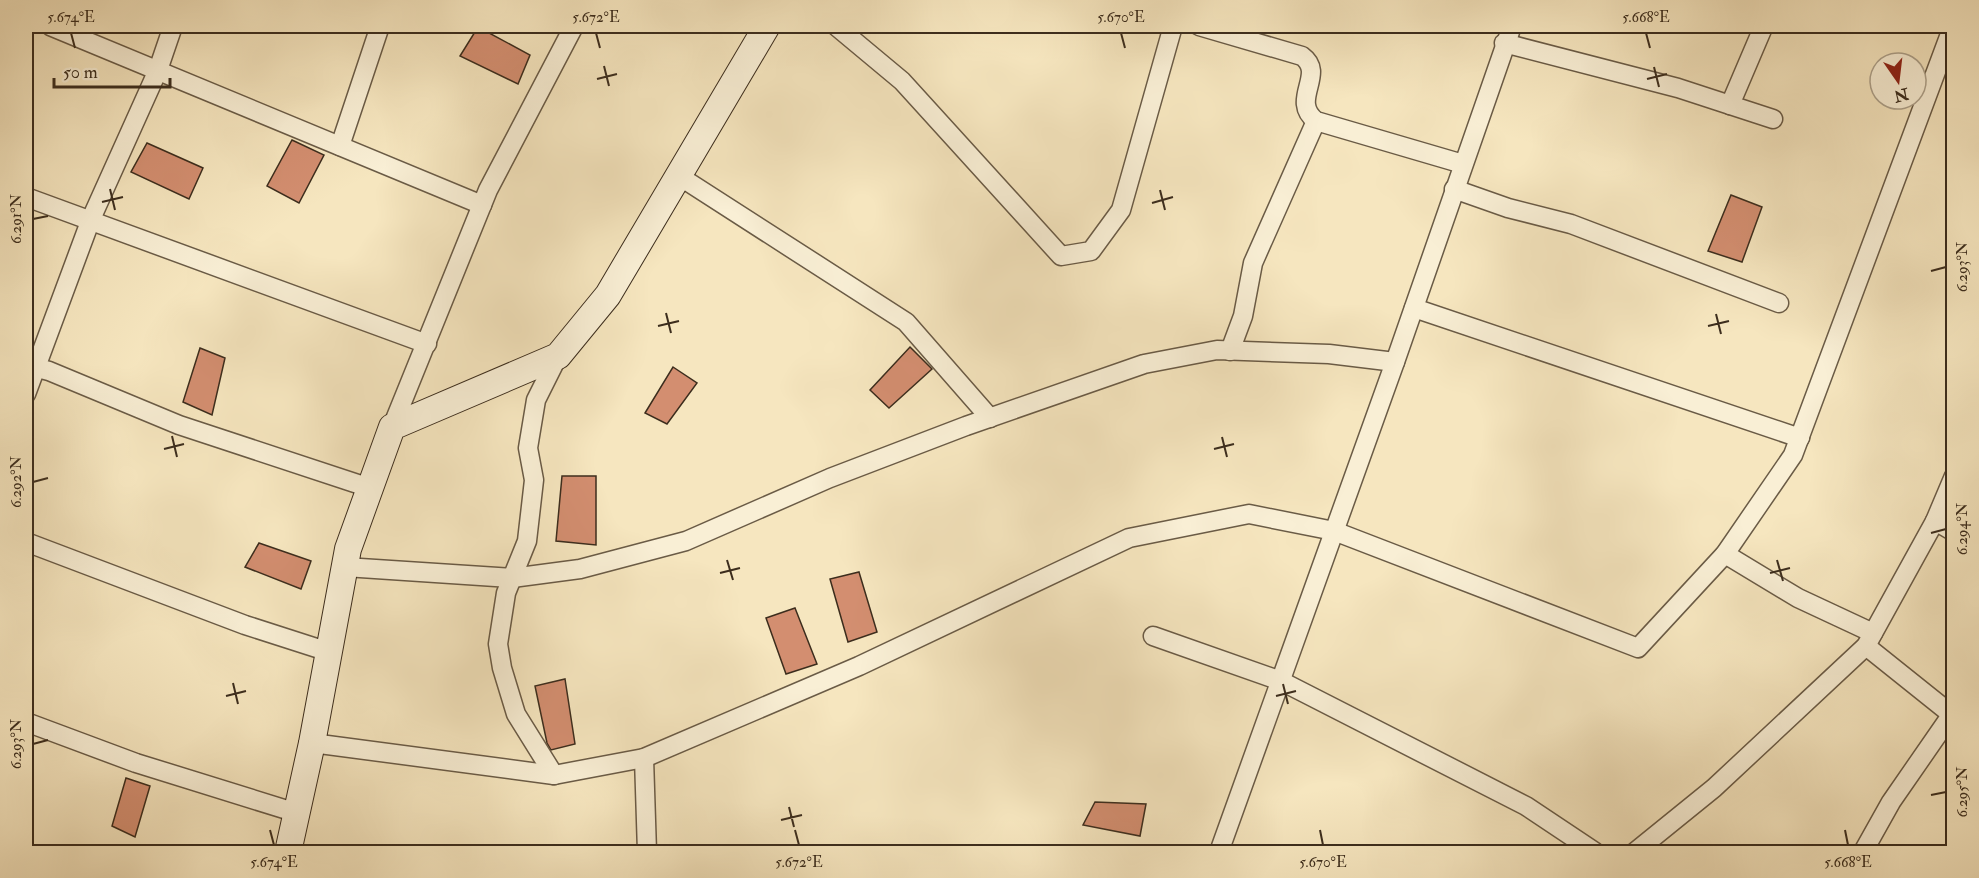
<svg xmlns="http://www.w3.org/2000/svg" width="1979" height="878" viewBox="0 0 1979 878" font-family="'IM FELL Double Pica',serif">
  <rect width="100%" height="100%" fill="#f6e6bf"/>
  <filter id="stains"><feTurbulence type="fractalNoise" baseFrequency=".00333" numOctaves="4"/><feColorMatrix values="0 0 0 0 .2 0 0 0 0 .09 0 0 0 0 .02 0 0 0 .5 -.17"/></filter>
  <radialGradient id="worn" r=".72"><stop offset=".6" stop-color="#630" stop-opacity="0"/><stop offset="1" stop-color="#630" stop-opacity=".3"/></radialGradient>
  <!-- building -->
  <g fill="#d38e70" stroke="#3c2d1d" stroke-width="1.5">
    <polygon points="478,27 530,55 518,84 460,56"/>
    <polygon points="292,140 324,155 299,203 267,186"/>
    <polygon points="147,143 203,168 189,199 131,172"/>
    <polygon points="1731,195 1762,207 1742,262 1708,251"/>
    <polygon points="910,347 932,369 889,408 870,390"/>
    <polygon points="200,348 225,358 212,415 183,402"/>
    <polygon points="673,367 697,383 667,424 645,413"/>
    <polygon points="562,476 596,476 596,545 556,541"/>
    <polygon points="259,543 311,561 301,589 245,567"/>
    <polygon points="859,572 877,632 848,642 830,579"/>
    <polygon points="795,608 817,664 786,674 766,618"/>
    <polygon points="565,679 575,744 551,750 547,743 535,686"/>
    <polygon points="126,778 150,786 135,837 112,826"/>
    <polygon points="1095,802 1146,804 1140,836 1083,825"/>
  </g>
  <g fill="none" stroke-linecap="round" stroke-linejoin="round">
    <!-- street casing -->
    <g stroke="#6a5b46" stroke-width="21">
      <g id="street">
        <polyline points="50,26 482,205"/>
        <polyline points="836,26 902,81 1061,256 1091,251 1121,210 1173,26"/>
        <path d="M1199,26L1302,56C1327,74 1289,100 1316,121L1463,164"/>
        <polyline points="1504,43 1678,88 1773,119"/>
        <polyline points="1730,105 1762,30 1761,26"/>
        <polyline points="340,146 380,26"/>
        <polyline points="679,176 906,322 990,418"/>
        <polyline points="1454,189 1508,208 1571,224 1779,303"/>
        <polyline points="26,197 427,344"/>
        <polyline points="1414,308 1800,438"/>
        <polyline points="1230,351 1243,316 1253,263 1316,121"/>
        <polyline points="26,365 49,371 179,425 370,488"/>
        <polyline points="26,394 91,219 158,70 173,26"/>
        <polyline points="392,427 488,190 574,26"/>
        <polyline points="1954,476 1935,521 1954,532"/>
        <polyline points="26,542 245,625 329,652"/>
        <polyline points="1725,554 1798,598 1873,633"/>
        <polyline points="345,567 512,578 580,569 686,541 830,478 966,426 1144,364 1217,350 1329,354 1395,362"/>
        <polyline points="1153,636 1281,681 1526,806 1595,852"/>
        <polyline points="1866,646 1951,714"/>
        <polyline points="26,722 136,763 297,813"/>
        <polyline points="312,743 554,775 644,758 859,666 1129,538 1249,514 1334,531 1638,648 1725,554 1793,455 1953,26"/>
        <polyline points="644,758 647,852"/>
        <polyline points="554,775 516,714 502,668 498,644 506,593 527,541 534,480 528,448 536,400 558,356"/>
        <polyline points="1219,852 1395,362 1512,26"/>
        <polyline points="1635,852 1714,788 1866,646 1935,521"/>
        <polyline points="1863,852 1891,802 1954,711"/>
      </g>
    </g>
    <!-- secondary casing -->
    <g stroke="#3c2d1d" stroke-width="28">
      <polyline id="secondary" points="288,852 312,743 348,549 392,427 558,356 608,295 767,26"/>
    </g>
    <!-- street -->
    <use href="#street" stroke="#f9efd5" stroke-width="18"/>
    <!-- secondary -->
    <use href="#secondary" stroke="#f9efd5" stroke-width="26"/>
  </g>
  <!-- ticks -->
  <path fill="none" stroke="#3c2d1d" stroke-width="2" d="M71,33L75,48M596,33L600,48M1121,33L1125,48M1646,33L1650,48M604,66L609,86M1654,67L1659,87M597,79L617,74M1647,79L1667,74M110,189L115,210M1160,190L1165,210M102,202L123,197M1152,203L1173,197M33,219L48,216M1931,271L1946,267M666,313L671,333M1716,314L1721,334M658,326L679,321M1708,326L1729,321M172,436L177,457M1222,437L1227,457M164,449L184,444M1214,449L1234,444M33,482L48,478M1931,533L1946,529M727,560L733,580M1777,560L1783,581M720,573L740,568M1770,573L1790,568M233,683L238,704M1283,684L1288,704M226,696L246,691M1276,696L1296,691M33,744L48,740M1931,795L1946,792M789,807L794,827M781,820L802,815M270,830L274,845M795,830L799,845M1320,830L1323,845M1845,830L1848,845"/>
  <!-- margin -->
  <rect width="1979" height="878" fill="none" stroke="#f6e6bf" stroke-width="66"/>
  <!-- north arrow -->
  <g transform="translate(1898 81) rotate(166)"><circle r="28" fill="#f9efd5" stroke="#ada18b" stroke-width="1.5"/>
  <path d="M0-4.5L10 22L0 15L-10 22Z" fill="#8f2418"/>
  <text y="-9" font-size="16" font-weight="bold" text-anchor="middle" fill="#3c2d1d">N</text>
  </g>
  <!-- scale -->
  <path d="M54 78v9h116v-9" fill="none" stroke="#3c2d1d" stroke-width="3"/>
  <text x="63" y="78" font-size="18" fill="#3c2d1d" stroke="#f9efd5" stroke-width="4.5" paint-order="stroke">50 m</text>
  <rect x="33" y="33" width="1913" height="812" fill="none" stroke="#3c2d1d" stroke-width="2"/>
  <g font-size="15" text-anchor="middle" fill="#3c2d1d">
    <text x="71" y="22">5.674°E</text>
    <text x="596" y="22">5.672°E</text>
    <text x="1121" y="22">5.670°E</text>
    <text x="1646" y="22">5.668°E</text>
    <text transform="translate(16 219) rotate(-90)" y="5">6.291°N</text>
    <text transform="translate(1962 267) rotate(-90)" y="5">6.293°N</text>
    <text transform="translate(16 482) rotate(-90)" y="5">6.292°N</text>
    <text transform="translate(1962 529) rotate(-90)" y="5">6.294°N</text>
    <text transform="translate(16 744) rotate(-90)" y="5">6.293°N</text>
    <text transform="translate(1962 792) rotate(-90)" y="5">6.295°N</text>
    <text x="274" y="867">5.674°E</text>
    <text x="799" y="867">5.672°E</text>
    <text x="1323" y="867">5.670°E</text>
    <text x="1848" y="867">5.668°E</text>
  </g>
  <rect width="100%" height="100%" filter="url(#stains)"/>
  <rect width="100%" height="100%" fill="url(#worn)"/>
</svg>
